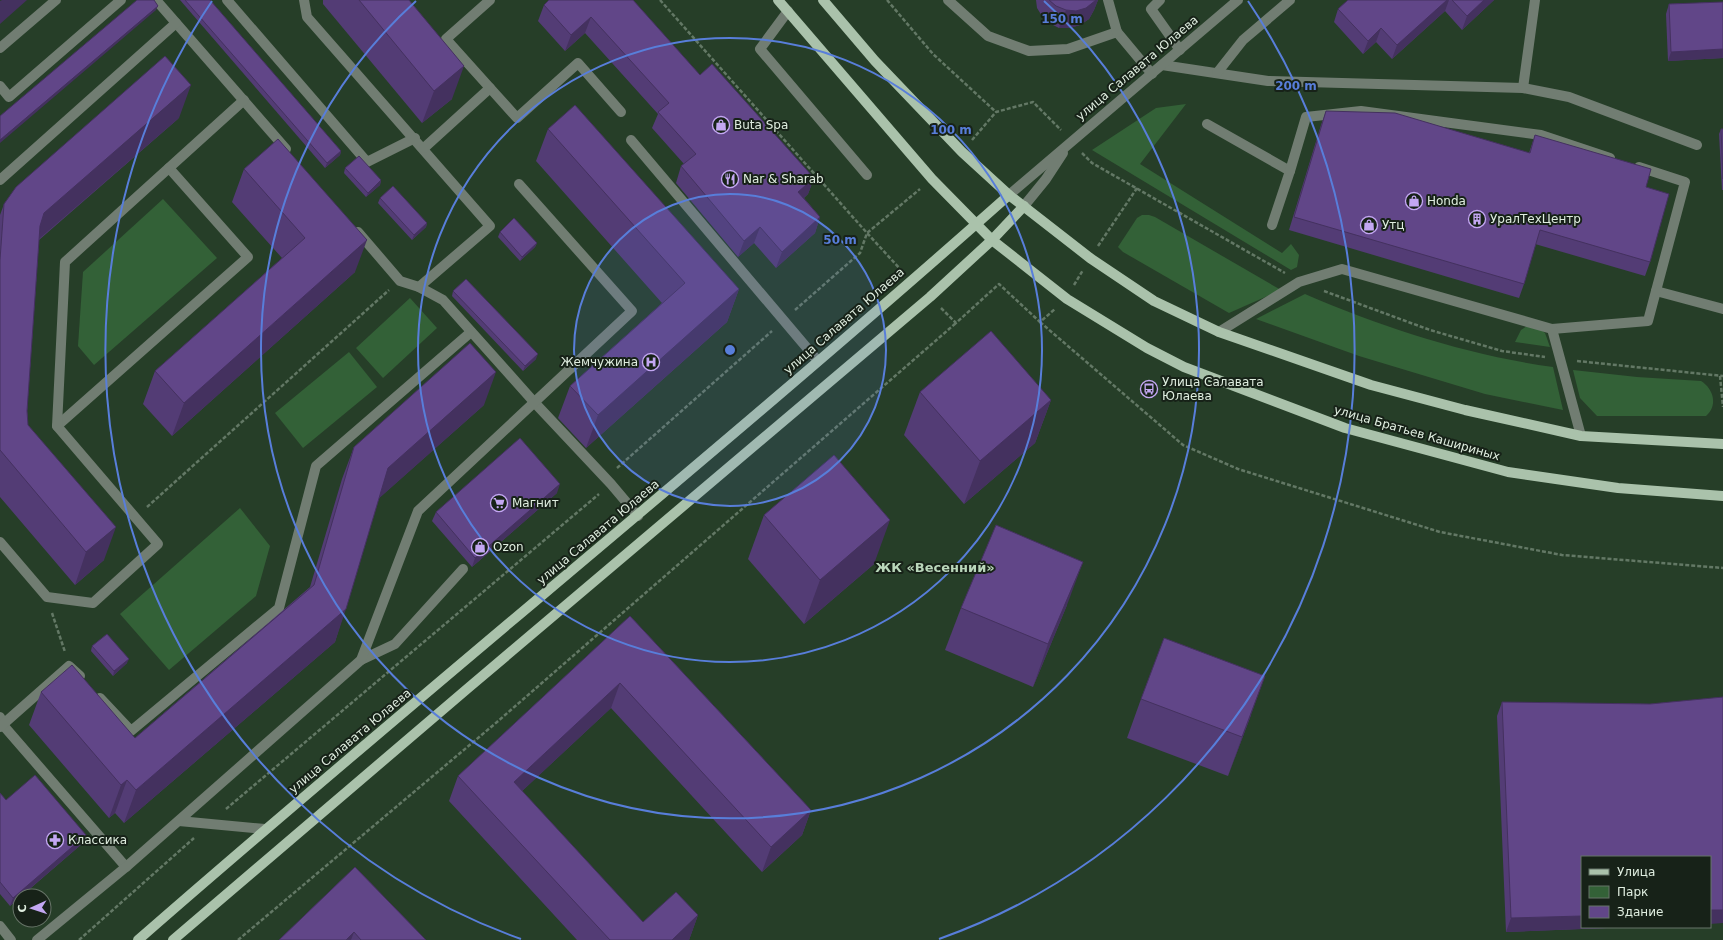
<svg xmlns="http://www.w3.org/2000/svg" width="1723" height="940" viewBox="0 0 1723 940" font-family="'DejaVu Sans',sans-serif">
  <rect width="100%" height="100%" fill="#263e28"/>
  <!-- green -->
  <g fill="#336137">
    <polygon points="1186,104 1140,164 1282,253 1291,244 1299,255 1297,267 1291,270 1092,150 1156,108"/>
    <polygon points="163,199 217,258 94,365 78,346 83,272"/>
    <polygon points="1142,215 1149,215 1155,217 1281,290 1229,313 1123,252 1118,247 1137,218"/>
    <path d="M1305,294C1384,328 1467,355 1553,367L1563,410L1485,394L1359,356L1256,319Z"/>
    <polygon points="410,298 437,328 383,378 356,348"/>
    <polygon points="1527,326 1537,326 1545,333 1550,347 1515,342 1521,330"/>
    <polygon points="349,352 377,387 303,448 275,413"/>
    <path d="M1573,370L1637,377L1701,381C1714,389 1718,406 1706,416H1597L1580,398Z"/>
    <polygon points="240,508 270,546 256,596 169,670 120,614"/>
  </g>
  <g fill="none" stroke-linecap="round" stroke-linejoin="round">
    <!-- path -->
    <g stroke="#637865" stroke-width="2.5" stroke-dasharray="4 2" stroke-linecap="butt">
      <polyline points="660,0 867,233 920,189"/>
      <polyline points="887,0 933,54 996,112"/>
      <polyline points="972,140 996,112 1033,102 1061,130"/>
      <polyline points="1082,153 1092,163 1285,273"/>
      <polyline points="1098,246 1137,188"/>
      <polyline points="1074,285 1083,270"/>
      <polyline points="1324,291 1430,330 1502,351 1545,357"/>
      <polyline points="941,308 956,323 999,284 1040,322 1055,309"/>
      <polyline points="795,310 860,253 867,233 901,270"/>
      <polyline points="1040,322 1183,445 1238,469 1440,532 1562,555 1723,568"/>
      <polyline points="1577,361 1723,376"/>
      <polyline points="1720,376 1723,407"/>
      <polyline points="617,468 772,331"/>
      <polyline points="147,507 389,290"/>
      <polyline points="52,613 65,652"/>
      <polyline points="226,809 599,494"/>
      <polyline points="79,940 194,838"/>
      <polyline points="238,940 497,722 956,323"/>
    </g>
    <!-- minor -->
    <g stroke="#717d72" stroke-width="10">
      <polyline points="156,0 286,149"/>
      <polyline points="227,0 367,162 415,138"/>
      <polyline points="304,0 307,17 490,226 419,287"/>
      <polyline points="948,0 988,36 1029,51 1068,49 1117,32 1152,74"/>
      <polyline points="1108,0 1117,32"/>
      <polyline points="1160,0 1151,9 1180,50"/>
      <polyline points="788,11 760,49 867,175"/>
      <polyline points="0,48 56,0"/>
      <polyline points="1162,65 1268,81 1523,88 1569,97 1697,145"/>
      <polyline points="1217,73 1243,40 1290,0"/>
      <polyline points="0,86 9,97 121,0"/>
      <polyline points="490,88 517,118 578,63 621,112"/>
      <polyline points="1523,88 1535,0"/>
      <polyline points="1207,124 1290,171 1272,225"/>
      <polyline points="631,140 818,361"/>
      <polyline points="424,148 490,88 446,39 490,0"/>
      <polyline points="1290,171 1306,117 1361,111 1541,135 1610,158"/>
      <polyline points="0,180 176,23"/>
      <polyline points="1009,195 1238,0"/>
      <polyline points="1024,206 1046,179 1063,153"/>
      <polyline points="358,232 400,281 419,287 443,300 534,402 611,484 638,516"/>
      <polyline points="1656,291 1723,309"/>
      <polyline points="1552,329 1648,321 1685,182 1639,167"/>
      <polyline points="1219,332 1299,282 1342,269 1552,329 1581,436"/>
      <polyline points="57,426 248,257 169,168"/>
      <polyline points="0,542 47,597 93,603 158,544 57,426 65,262 244,100"/>
      <polyline points="361,660 395,644 463,569"/>
      <polyline points="100,698 131,731 279,608 316,466 471,332"/>
      <polyline points="0,717 3,725 126,867"/>
      <polyline points="0,727 69,666 80,676"/>
      <polyline points="179,821 265,829"/>
      <polyline points="0,926 11,940"/>
      <polyline points="37,940 126,867 361,660 418,511 632,311 519,184"/>
    </g>
    <!-- major -->
    <g stroke="#aac2ab" stroke-width="10">
      <polyline points="778,0 932,179 992,240 1067,299 1147,348 1184,367 1345,428 1508,472 1618,488 1723,496"/>
      <polyline points="823,0 875,61 962,152 1009,195 1090,258 1154,301 1219,332 1371,385 1465,410 1581,436 1723,444"/>
      <path d="M138,940C426,688 723,449 1009,195"/>
      <polyline points="173,940 467,689 930,297 992,240 1024,206"/>
    </g>
  </g>
  <!-- wall -->
  <g fill="#533c75">
    <polygon points="180,0 210,0 341,151 340,155 325,168"/>
    <polygon points="323,0 409,0 452,99 422,123 323,4"/>
    <polygon points="633,0 700,75 814,178 808,194 804,198 820,217 815,233 776,268 754,243 738,257 676,183 681,166 684,164 652,128 658,114 585,33 565,51 538,21 544,5"/>
    <polygon points="1036,0 1098,0 1094,10 1089,19 1080,25 1070,28 1059,28 1049,23 1042,16 1037,8"/>
    <polygon points="1348,0 1494,0 1462,30 1445,11 1392,59 1376,42 1363,54 1334,22 1338,9"/>
    <polygon points="1723,2 1723,58 1668,61 1666,14 1669,4"/>
    <polygon points="1326,111 1529,153 1535,135 1646,187 1650,262 1645,276 1535,244 1524,284 1519,298 1289,230 1321,125"/>
    <polygon points="179,118 39,240 27,411 28,425 104,560 75,585 0,497 0,215 4,204"/>
    <polygon points="548,129 739,289 727,322 586,448 558,418 570,386 662,303 536,161"/>
    <polygon points="1721,129 1723,129 1723,190 1722,190 1719,134"/>
    <polygon points="345,168 381,180 380,185 366,197 344,173"/>
    <polygon points="244,169 355,272 172,436 143,404 155,371 282,258 232,202"/>
    <polygon points="380,198 427,223 426,227 412,240 378,203"/>
    <polygon points="500,232 537,243 535,247 520,261 498,237"/>
    <polygon points="453,291 536,359 523,371 452,296"/>
    <polygon points="920,392 1051,400 1035,443 964,504 904,435"/>
    <polygon points="484,405 379,498 335,642 124,823 115,813 109,818 29,725 41,692 135,738 310,587 342,479 354,447"/>
    <polygon points="557,493 472,567 432,521 436,512"/>
    <polygon points="764,515 874,564 804,624 748,559"/>
    <polygon points="1067,605 1033,687 945,650 961,608"/>
    <polygon points="630,616 811,810 802,835 762,872 611,708 522,791 643,922 698,915 689,940 577,940 449,801 458,776"/>
    <polygon points="92,646 127,663 113,676 91,651"/>
    <polygon points="1141,699 1251,715 1228,776 1127,738"/>
    <polygon points="1502,702 1650,704 1582,927 1633,927 1506,932 1497,716"/>
    <polygon points="0,793 6,800 83,843 10,906 0,894"/>
    <polygon points="355,867 426,940 279,940"/>
  </g>
  <!-- shaded-wall -->
  <g fill="#44315f">
    <polygon points="2,0 27,0 0,24 0,1"/>
    <polygon points="1096,0 1098,0 1094,10 1089,19 1080,25 1070,28 1059,28 1066,10"/>
    <polygon points="1447,0 1449,0 1445,11 1392,59 1397,45"/>
    <polygon points="1484,0 1494,0 1462,30 1467,16"/>
    <polygon points="158,6 156,10 0,143 0,140"/>
    <polygon points="591,17 585,33 565,51 571,35"/>
    <polygon points="1381,28 1376,42 1363,54 1368,41"/>
    <polygon points="1723,49 1723,58 1668,61 1671,52"/>
    <polygon points="464,66 452,99 422,123 434,91"/>
    <polygon points="191,85 179,118 32,245 44,213"/>
    <polygon points="341,151 340,155 325,168 327,163"/>
    <polygon points="814,178 808,194 792,208 798,192"/>
    <polygon points="381,180 380,185 366,197 368,193"/>
    <polygon points="820,217 815,233 776,268 782,252"/>
    <polygon points="427,223 426,227 412,240 414,235"/>
    <polygon points="760,227 754,243 738,257 744,241"/>
    <polygon points="367,240 355,272 172,436 184,403"/>
    <polygon points="537,243 535,247 520,261 522,257"/>
    <polygon points="739,289 727,322 586,448 598,415"/>
    <polygon points="538,354 536,359 523,371 525,366"/>
    <polygon points="496,372 484,405 376,501 388,468"/>
    <polygon points="1051,400 1035,443 964,504 980,461"/>
    <polygon points="560,484 557,493 472,567 475,558"/>
    <polygon points="890,520 874,564 804,624 820,580"/>
    <polygon points="116,527 104,560 75,585 86,552"/>
    <polygon points="1083,562 1067,605 1033,687 1048,644"/>
    <polygon points="346,609 335,642 124,823 136,790"/>
    <polygon points="129,659 127,663 113,676 114,671"/>
    <polygon points="1265,676 1251,715 1228,776 1242,737"/>
    <polygon points="620,683 611,708 505,807 514,782"/>
    <polygon points="127,780 115,813 109,818 121,785"/>
    <polygon points="811,810 802,835 762,872 771,847"/>
    <polygon points="86,835 83,843 21,896 20,896 20,897 10,906 13,898"/>
    <polygon points="1710,910 1723,910 1723,923 1710,924"/>
    <polygon points="698,915 689,940 672,940"/>
    <polygon points="1582,916 1582,927 1633,927 1506,932 1511,918"/>
    <polygon points="354,932 351,940 346,940"/>
  </g>
  <!-- building -->
  <g fill="#614688" stroke="#44315f">
    <polygon points="137,0 154,0 158,6 0,140 0,116"/>
    <polygon points="185,0 210,0 341,151 327,163"/>
    <polygon points="359,0 409,0 464,66 434,91"/>
    <polygon points="549,0 633,0 700,75 712,64 814,178 798,192 820,217 782,252 760,227 744,241 681,166 696,154 658,112 669,103 591,17 571,35 544,5"/>
    <polygon points="1049,0 1096,0 1086,8 1076,11 1066,10 1056,6"/>
    <polygon points="1348,0 1447,0 1397,45 1381,28 1368,41 1338,9"/>
    <polygon points="1452,0 1484,0 1467,16"/>
    <polygon points="1723,2 1723,49 1671,52 1669,4"/>
    <polygon points="165,56 191,85 44,213 40,226 27,411 28,425 116,527 86,552 0,450 0,260 4,204 16,187"/>
    <polygon points="575,105 739,289 598,415 570,386 685,283 548,129"/>
    <polygon points="1326,111 1395,113 1530,153 1535,135 1651,169 1646,187 1669,194 1650,262 1540,230 1524,284 1294,217"/>
    <polygon points="1721,129 1723,129 1723,179"/>
    <polygon points="278,139 367,240 184,403 155,371 305,238 244,169"/>
    <polygon points="359,156 381,180 368,193 345,168"/>
    <polygon points="393,186 427,223 414,235 380,198"/>
    <polygon points="514,218 537,243 522,257 500,232"/>
    <polygon points="466,279 538,354 525,366 453,291"/>
    <polygon points="991,331 1051,400 980,461 920,392"/>
    <polygon points="470,343 496,372 388,468 346,609 136,790 127,780 121,785 41,692 72,665 135,738 314,585 354,447"/>
    <polygon points="520,438 560,484 475,558 436,512"/>
    <polygon points="834,455 890,520 820,580 764,515"/>
    <polygon points="996,525 1083,562 1048,644 961,608"/>
    <polygon points="630,616 811,810 771,847 620,683 514,782 643,922 676,892 698,915 672,940 610,940 458,776"/>
    <polygon points="107,634 129,659 114,671 92,646"/>
    <polygon points="1164,638 1265,676 1242,737 1141,699"/>
    <polygon points="1723,697 1723,910 1710,910 1710,857 1582,857 1582,916 1511,918 1502,702 1650,704"/>
    <polygon points="35,775 86,835 13,898 0,882 0,793 6,800"/>
    <polygon points="355,867 426,940 361,940 354,932 346,940 279,940"/>
  </g>
  <!-- distance rings -->
  <circle cx="730" cy="350" r="156" fill="#587eda" fill-opacity=".12"/>
  <g fill="none" stroke="#587eda" stroke-width="2">
    <circle cx="730" cy="350" r="156"/>
    <circle cx="730" cy="350" r="312"/>
    <path d="M1044 1A469 469 0 1 1 416 1"/>
    <path d="M521 939A625 625 0 0 1 212 1M1248 1A625 625 0 0 1 939 939"/>
  </g>
  <!-- icons -->
  <defs>
    <g id="shop-ring" transform="scale(0.9)"><circle r="9.5" fill="#172218" stroke="#c3a7f2" stroke-width="1.5"/><path d="M-5-2.5h2.3a2.7 3.5 0 0 1 5.4 0H5L5.5 6h-11ZM-1.5-2.5h3a1.5 2.3 0 0 0-3 0Z" fill="#c3a7f2"/></g>
    <g id="restaurant-ring" transform="scale(0.9)"><circle r="9.5" fill="#172218" stroke="#c3a7f2" stroke-width="1.5"/><path d="M-5-6h1v4h1v-4h1v4h1v-4h1v5L-1.5 .5V6h-2V.5L-5-1ZM5-6V6H3V1.5H1.5Q1.5-4 5-6Z" fill="#c3a7f2"/></g>
    <g id="building-ring" transform="scale(0.9)"><circle r="9.5" fill="#172218" stroke="#c3a7f2" stroke-width="1.5"/><path d="M-4-6H4V6H1V3H-1V6H-4ZM-2.5-4.3h1.7v1.8h-1.7ZM.8-4.3h1.7v1.8H.8ZM-2.5-1h1.7V.8h-1.7ZM.8-1h1.7V.8H.8Z" fill="#c3a7f2"/></g>
    <g id="hospital-ring" transform="scale(0.9)"><circle r="9.5" fill="#172218" stroke="#c3a7f2" stroke-width="1.5"/><path d="M-5-5h3v3.5h4V-5h3V5h-3V1.5h-4V5h-3Z" fill="#c3a7f2"/></g>
    <g id="bus-ring" transform="scale(0.9)"><circle r="9.5" fill="#172218" stroke="#c3a7f2" stroke-width="1.5"/><path d="M-5-6H5V4H4V6H2V4H-2V6H-4V4H-5ZM-3.5-4V0h7V-4ZM-3.5 1.2v1.5H-2V1.2ZM2 1.2v1.5H3.5V1.2Z" fill="#c3a7f2"/></g>
    <g id="supermarket-ring" transform="scale(0.9)"><circle r="9.5" fill="#172218" stroke="#c3a7f2" stroke-width="1.5"/><path d="M-6-5.5h2.5l.6 2H6L4.5 2H-2.5L-4.4-4H-6ZM-1.5 3.2a1.3 1.3 0 1 0 .1 0ZM3 3.2a1.3 1.3 0 1 0 .1 0Z" fill="#c3a7f2"/></g>
    <g id="pharmacy-ring" transform="scale(0.9)"><circle r="9.5" fill="#172218" stroke="#c3a7f2" stroke-width="1.5"/><path d="M-2-6h4v4h4v4h-4v4h-4v-4h-4v-4h4Z" fill="#c3a7f2"/></g>
  </defs>
  <g fill-rule="evenodd">
    <use href="#shop-ring" x="721" y="125"/>
    <use href="#restaurant-ring" x="730" y="179"/>
    <use href="#shop-ring" x="1414" y="201"/>
    <use href="#building-ring" x="1477" y="219"/>
    <use href="#shop-ring" x="1369" y="225"/>
    <use href="#hospital-ring" x="651" y="362"/>
    <use href="#bus-ring" x="1149" y="389"/>
    <use href="#supermarket-ring" x="499" y="503"/>
    <use href="#shop-ring" x="480" y="547"/>
    <use href="#pharmacy-ring" x="55" y="840"/>
  </g>
  <g text-anchor="middle" stroke-width="4" stroke-linejoin="round" paint-order="stroke">
    <!-- street labels -->
    <g font-size="12" fill="#e0eee0" stroke="#172218">
      <text transform="translate(1137 68) rotate(-40)" y="4">улица Салавата Юлаева</text>
      <text transform="translate(844 321) rotate(-41)" y="4">улица Салавата Юлаева</text>
      <text transform="translate(1417 433) rotate(16)" y="4">улица Братьев Кашириных</text>
      <text transform="translate(598 532) rotate(-40)" y="4">улица Салавата Юлаева</text>
      <text transform="translate(350 741) rotate(-40)" y="4">улица Салавата Юлаева</text>
    </g>
    <!-- poi labels -->
    <g font-size="12" fill="#e0eee0" stroke="#172218" text-anchor="start">
      <text x="734" y="129">Buta Spa</text>
      <text x="743" y="183">Nar &amp; Sharab</text>
      <text x="1427" y="205">Honda</text>
      <text x="1490" y="223">УралТехЦентр</text>
      <text x="1382" y="229">Утц</text>
      <text x="638" y="366" text-anchor="end">Жемчужина</text>
      <text x="1162" y="386">Улица Салавата<tspan x="1162" dy="14">Юлаева</tspan></text>
      <text x="512" y="507">Магнит</text>
      <text x="493" y="551">Ozon</text>
      <text x="68" y="844">Классика</text>
    </g>
    <!-- neighbourhood labels -->
    <g font-size="13" font-weight="bold" fill="#b9d6ba" stroke="#172218">
      <text x="935" y="572">ЖК «Весенний»</text>
    </g>
  </g>
  <circle cx="730" cy="350" r="6" fill="#587eda" stroke="#172218" stroke-width="2"/>
  <g font-size="12" text-anchor="middle" font-weight="bold" fill="#587eda" stroke="#172218" stroke-width="4" stroke-linejoin="round" paint-order="stroke">
    <text x="1062" y="23">150 m</text>
    <text x="1296" y="90">200 m</text>
    <text x="951" y="134">100 m</text>
    <text x="840" y="244">50 m</text>
  </g>
  <!-- legend -->
  <rect x="1581" y="856" width="130" height="72" fill="#172218" stroke="#677468"/>
  <rect x="1589" y="869" width="20" height="6" fill="#aac2ab" stroke="#677468"/>
  <text x="1617" y="876" font-size="12" fill="#e0eee0">Улица</text>
  <rect x="1589" y="886" width="20" height="12" fill="#336137" stroke="#677468"/>
  <text x="1617" y="896" font-size="12" fill="#e0eee0">Парк</text>
  <rect x="1589" y="906" width="20" height="12" fill="#614688" stroke="#677468"/>
  <text x="1617" y="916" font-size="12" fill="#e0eee0">Здание</text>
  <!-- north arrow -->
  <g transform="translate(32 908) rotate(267)"><circle r="19" fill="#172218" stroke="#677468"/>
  <path d="M0-3L7 15L0 10L-7 15Z" fill="#c3a7f2"/>
  <text y="-6" font-size="11" font-weight="bold" text-anchor="middle" fill="#e0eee0">С</text>
  </g>
</svg>
